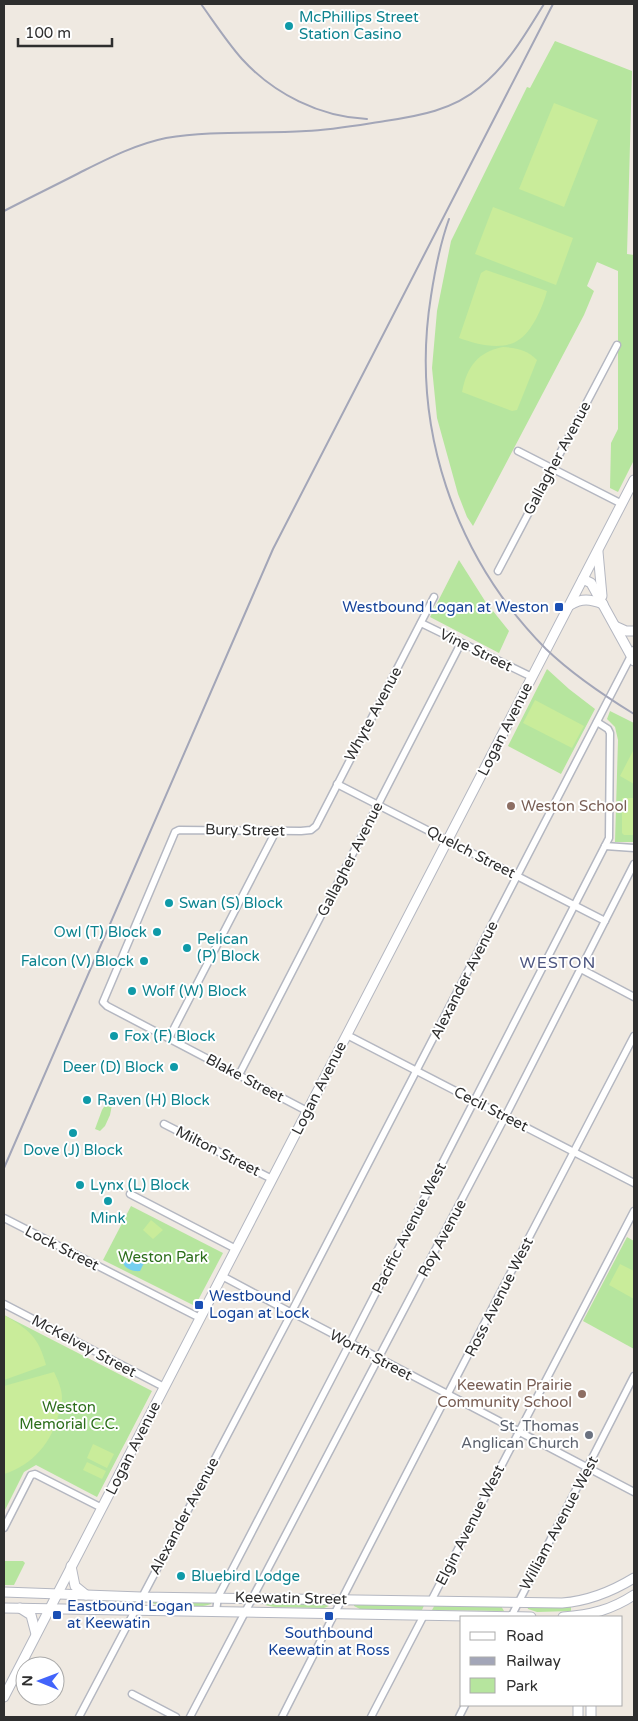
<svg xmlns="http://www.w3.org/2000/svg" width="638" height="1721" viewBox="0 0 638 1721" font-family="'Varela Round',sans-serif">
  <rect width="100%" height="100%" fill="#efe9e1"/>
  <!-- green -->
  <g fill="#b6e59e">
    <polygon points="555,41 632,71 627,254 634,255 634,460 618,492 610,488 611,443 618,429 618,271 597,262 587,286 594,291 584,315 473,526 467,517 458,494 437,418 432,368 437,311 451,241 527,87 530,88"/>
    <polygon points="459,560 485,601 509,631 499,653 430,617"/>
    <polygon points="547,669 569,689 595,709 561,774 508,746"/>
    <polygon points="610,711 634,723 634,842 615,842 618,740 615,727 607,719"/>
    <polygon points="107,1102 112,1105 110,1115 105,1126 100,1131 95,1129 102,1110"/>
    <polygon points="131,1206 223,1253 195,1306 103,1260"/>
    <polygon points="627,1237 634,1241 634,1349 583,1321"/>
    <polygon points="4,1315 152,1391 97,1497 36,1465 24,1472 4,1512"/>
    <polygon points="4,1561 23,1561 25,1563 14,1585 4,1585"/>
    <path d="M152,1600L211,1602V1604C198,1609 165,1608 152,1603Z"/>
    <polygon points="265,1602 327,1603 329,1606 324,1608 274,1607 265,1605"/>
    <polygon points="425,1603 422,1610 360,1609 354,1606 354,1604"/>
    <polygon points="436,1603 501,1606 504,1611 432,1610"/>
    <polygon points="527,1606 571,1607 571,1611 537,1612 528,1609"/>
  </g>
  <!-- pitch -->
  <g fill="#c9ec9a">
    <polygon points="554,103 598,120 564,207 519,189"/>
    <polygon points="493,207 573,238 556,285 475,254"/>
    <path d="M486,270L547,291C543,306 532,333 517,341C500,351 476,344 459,338L481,273Z"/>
    <path d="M503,347C518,348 527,350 537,360L517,410L512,411L462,392C467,366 478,352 503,347Z"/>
    <polygon points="535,700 584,726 572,748 523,723"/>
    <polygon points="634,749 634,784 620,776"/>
    <polygon points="622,798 634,798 634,835 624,835 622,833"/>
    <polygon points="151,1220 163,1230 153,1239 143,1230"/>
    <polygon points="620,1264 634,1271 634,1299 609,1285"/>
    <path d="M4,1315C29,1330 38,1336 46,1365L4,1380Z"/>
    <path d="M54,1372C58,1380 62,1389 62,1398C62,1403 60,1408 59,1413C52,1442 33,1465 4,1474V1386Z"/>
    <polygon points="93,1444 114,1454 107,1468 87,1458"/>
    <polygon points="87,1462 106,1471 102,1479 83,1470"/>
  </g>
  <!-- water -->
  <path fill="#75cff0" d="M134,1255L141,1258L144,1263L140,1271C133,1272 122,1268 123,1260L126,1258L129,1259Z"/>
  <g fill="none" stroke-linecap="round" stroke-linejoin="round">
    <!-- street casing -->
    <g stroke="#b4b7c1" stroke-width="9">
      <g id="street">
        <polyline points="518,451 622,504"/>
        <polyline points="498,571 617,345"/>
        <polyline points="421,623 532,677"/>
        <polyline points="337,784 605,921"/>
        <polyline points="605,846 634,848"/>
        <polyline points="581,969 634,997"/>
        <polyline points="347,1035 634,1183"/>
        <polyline points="169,1038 276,831"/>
        <polyline points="239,1075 461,643"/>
        <polyline points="307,1111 107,1006 103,1002 175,832 179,830 301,831 311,830 316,826 434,597"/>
        <polyline points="164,1124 272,1179"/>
        <polyline points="130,1194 236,1249"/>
        <polyline points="4,1218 200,1318"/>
        <polyline points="222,1276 288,1311"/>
        <polyline points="4,1304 164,1387"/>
        <polyline points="293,1309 634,650"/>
        <polyline points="295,1314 634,1492"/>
        <polyline points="4,1528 31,1475 35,1474 102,1508"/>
        <polyline points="431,1601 634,1211"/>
        <polyline points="216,1611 218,1597 350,1343 609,838 610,733 608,729 597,722"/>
        <polyline points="511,1617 634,1376"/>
        <polyline points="132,1694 176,1717"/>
        <polyline points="79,1717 290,1316"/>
        <polyline points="190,1717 505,1117 634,864"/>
        <path d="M282,1717C397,1489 516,1263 634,1036"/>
        <polyline points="371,1717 424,1615"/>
        <polyline points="459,1717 465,1705"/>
      </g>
    </g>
    <!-- secondary casing -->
    <g stroke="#b4b7c1" stroke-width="11">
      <g id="secondary">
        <polyline points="598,552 602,596"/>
        <polyline points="583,579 591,583 634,661"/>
        <path d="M570,605C582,598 590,599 603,604"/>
        <polyline points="615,626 626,631 634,631"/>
        <polyline points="71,1566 75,1586 86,1595"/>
        <path d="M4,1592L141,1597L562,1603C589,1601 611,1592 634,1578"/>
        <polyline points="4,1608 531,1617"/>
        <polyline points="20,1608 31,1615 36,1634"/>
        <path d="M563,1617C591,1615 611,1610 634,1595"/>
        <polyline points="4,1697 634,480"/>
        <polyline points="591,1705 591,1717"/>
        <polyline points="578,1717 578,1705"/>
      </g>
    </g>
    <!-- street -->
    <use href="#street" stroke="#fff" stroke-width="6"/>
    <!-- secondary -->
    <use href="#secondary" stroke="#fff" stroke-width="9"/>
    <!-- rail -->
    <g stroke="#a3a6b8" stroke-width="2">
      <path d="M201,4C214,22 227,42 242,59C274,94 320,117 367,119"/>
      <path d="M4,211C31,197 58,184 85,170C111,157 137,144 166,138C212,130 260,134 306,131C332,130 359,125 385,121C419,116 453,110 480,87C508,65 526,33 544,4"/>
      <path d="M449,219C440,244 435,270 431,296C410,426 454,556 546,649C572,674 603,695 634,714"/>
      <polyline points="4,1168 273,549 553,4"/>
    </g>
  </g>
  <!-- markers -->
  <g fill="#0f9aa8" stroke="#fff" stroke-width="2">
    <circle cx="289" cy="26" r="5"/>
    <circle cx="169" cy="903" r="5"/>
    <circle cx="157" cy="932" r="5"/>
    <circle cx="187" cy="948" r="5"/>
    <circle cx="144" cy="961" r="5"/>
    <circle cx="132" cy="991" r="5"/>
    <circle cx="114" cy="1036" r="5"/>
    <circle cx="174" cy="1067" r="5"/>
    <circle cx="87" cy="1100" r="5"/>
    <circle cx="73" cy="1133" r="5"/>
    <circle cx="80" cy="1185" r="5"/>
    <circle cx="108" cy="1201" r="5"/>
    <circle cx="181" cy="1576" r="5"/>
  </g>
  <g fill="#1a4fb4" stroke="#fff" stroke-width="2">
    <rect x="554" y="602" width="10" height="10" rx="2.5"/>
    <rect x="194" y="1300" width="10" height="10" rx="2.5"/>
    <rect x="52" y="1610" width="10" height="10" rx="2.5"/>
    <rect x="324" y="1611" width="10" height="10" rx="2.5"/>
  </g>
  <g fill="#8d6e63" stroke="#fff" stroke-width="2">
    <circle cx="511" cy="806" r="5"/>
    <circle cx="582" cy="1394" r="5"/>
  </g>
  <circle fill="#6b7280" stroke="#fff" stroke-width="2" cx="589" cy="1435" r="5"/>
  <g text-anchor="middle" stroke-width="4" stroke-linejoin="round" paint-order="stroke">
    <!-- culture labels -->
    <g font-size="15" fill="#0d838f" stroke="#fff" text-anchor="start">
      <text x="299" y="22">McPhillips Street<tspan x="299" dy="17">Station Casino</tspan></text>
      <text x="179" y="908">Swan (S) Block</text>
      <text x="147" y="937" text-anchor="end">Owl (T) Block</text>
      <text x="197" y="944">Pelican<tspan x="197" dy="17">(P) Block</tspan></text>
      <text x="134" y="966" text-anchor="end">Falcon (V) Block</text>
      <text x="142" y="996">Wolf (W) Block</text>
      <text x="124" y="1041">Fox (F) Block</text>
      <text x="164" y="1072" text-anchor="end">Deer (D) Block</text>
      <text x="97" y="1105">Raven (H) Block</text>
      <text x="73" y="1155" text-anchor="middle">Dove (J) Block</text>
      <text x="90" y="1190">Lynx (L) Block</text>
      <text x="108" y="1223" text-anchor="middle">Mink</text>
      <text x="191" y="1581">Bluebird Lodge</text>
    </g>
    <!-- street labels -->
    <g font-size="15" fill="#2e2e2e" stroke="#fff">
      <text transform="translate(557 458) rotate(-62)" y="5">Gallagher Avenue</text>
      <text transform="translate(476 650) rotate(26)" y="5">Vine Street</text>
      <text transform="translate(373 714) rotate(-62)" y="5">Whyte Avenue</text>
      <text transform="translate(505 729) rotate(-63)" y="5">Logan Avenue</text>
      <text transform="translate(245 830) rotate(1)" y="5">Bury Street</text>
      <text transform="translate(471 852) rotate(27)" y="5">Quelch Street</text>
      <text transform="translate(350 859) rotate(-63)" y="5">Gallagher Avenue</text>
      <text transform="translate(464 980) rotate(-63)" y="5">Alexander Avenue</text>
      <text transform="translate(245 1078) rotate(28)" y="5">Blake Street</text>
      <text transform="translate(319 1088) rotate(-63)" y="5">Logan Avenue</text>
      <text transform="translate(491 1109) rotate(27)" y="5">Cecil Street</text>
      <text transform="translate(218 1151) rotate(27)" y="5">Milton Street</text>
      <text transform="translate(409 1228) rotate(-63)" y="5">Pacific Avenue West</text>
      <text transform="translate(442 1238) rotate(-62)" y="5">Roy Avenue</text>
      <text transform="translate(62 1248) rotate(27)" y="5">Lock Street</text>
      <text transform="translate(499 1297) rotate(-63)" y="5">Ross Avenue West</text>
      <text transform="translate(84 1346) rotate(28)" y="5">McKelvey Street</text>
      <text transform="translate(371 1355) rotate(28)" y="5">Worth Street</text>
      <text transform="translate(133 1448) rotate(-63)" y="5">Logan Avenue</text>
      <text transform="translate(184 1516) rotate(-62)" y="5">Alexander Avenue</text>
      <text transform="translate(559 1523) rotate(-62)" y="5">William Avenue West</text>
      <text transform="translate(470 1525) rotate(-63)" y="5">Elgin Avenue West</text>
      <text transform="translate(291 1598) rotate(1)" y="5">Keewatin Street</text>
    </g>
    <!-- transit labels -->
    <g font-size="15" fill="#164399" stroke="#fff" text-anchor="start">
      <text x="549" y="612" text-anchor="end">Westbound Logan at Weston</text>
      <text x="209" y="1301">Westbound<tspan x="209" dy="17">Logan at Lock</tspan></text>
      <text x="67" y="1611">Eastbound Logan<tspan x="67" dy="17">at Keewatin</tspan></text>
      <text x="329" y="1638" text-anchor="middle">Southbound<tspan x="329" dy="17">Keewatin at Ross</tspan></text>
    </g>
    <!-- education labels -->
    <g font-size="15" fill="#785e54" stroke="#fff" text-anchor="start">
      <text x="521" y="811">Weston School</text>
      <text x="572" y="1390" text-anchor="end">Keewatin Prairie<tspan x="572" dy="17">Community School</tspan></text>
    </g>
    <!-- park labels -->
    <g font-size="15" fill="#2c6e1b" stroke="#fff">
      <text x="163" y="1262">Weston Park</text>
      <text x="69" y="1412">Weston<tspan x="69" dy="17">Memorial C.C.</tspan></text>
    </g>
    <!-- worship labels -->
    <g font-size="15" fill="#5b616d" stroke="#fff" text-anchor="end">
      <text x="579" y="1431">St. Thomas<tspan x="579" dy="17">Anglican Church</tspan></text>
    </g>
    <!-- neighbourhood labels -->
    <g font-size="16" letter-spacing="1" fill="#4d5680" stroke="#fff">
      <text x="558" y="968">WESTON</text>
    </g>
  </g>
  <!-- border -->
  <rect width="638" height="1721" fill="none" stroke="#2e2e2e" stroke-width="10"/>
  <!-- legend -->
  <rect x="460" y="1616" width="162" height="90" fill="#ffffff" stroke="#ababab"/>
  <rect x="470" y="1632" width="25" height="8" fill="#ffffff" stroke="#ababab"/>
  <text x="506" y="1641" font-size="15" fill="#2e2e2e">Road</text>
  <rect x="470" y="1657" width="25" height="8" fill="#a3a6b8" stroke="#ababab"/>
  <text x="506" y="1666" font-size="15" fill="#2e2e2e">Railway</text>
  <rect x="470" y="1678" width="25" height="15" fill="#b6e59e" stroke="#ababab"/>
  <text x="506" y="1691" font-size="15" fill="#2e2e2e">Park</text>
  <!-- north arrow -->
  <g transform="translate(40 1681) rotate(271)"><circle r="24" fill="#ffffff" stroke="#ababab"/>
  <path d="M0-4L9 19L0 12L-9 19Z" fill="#4264fb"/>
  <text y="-8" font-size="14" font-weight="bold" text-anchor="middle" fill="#2e2e2e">N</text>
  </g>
  <!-- scale -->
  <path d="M18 38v8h94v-8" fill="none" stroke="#2e2e2e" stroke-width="2.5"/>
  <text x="25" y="38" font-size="15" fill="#2e2e2e" stroke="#ffffff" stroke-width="4" paint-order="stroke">100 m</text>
</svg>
